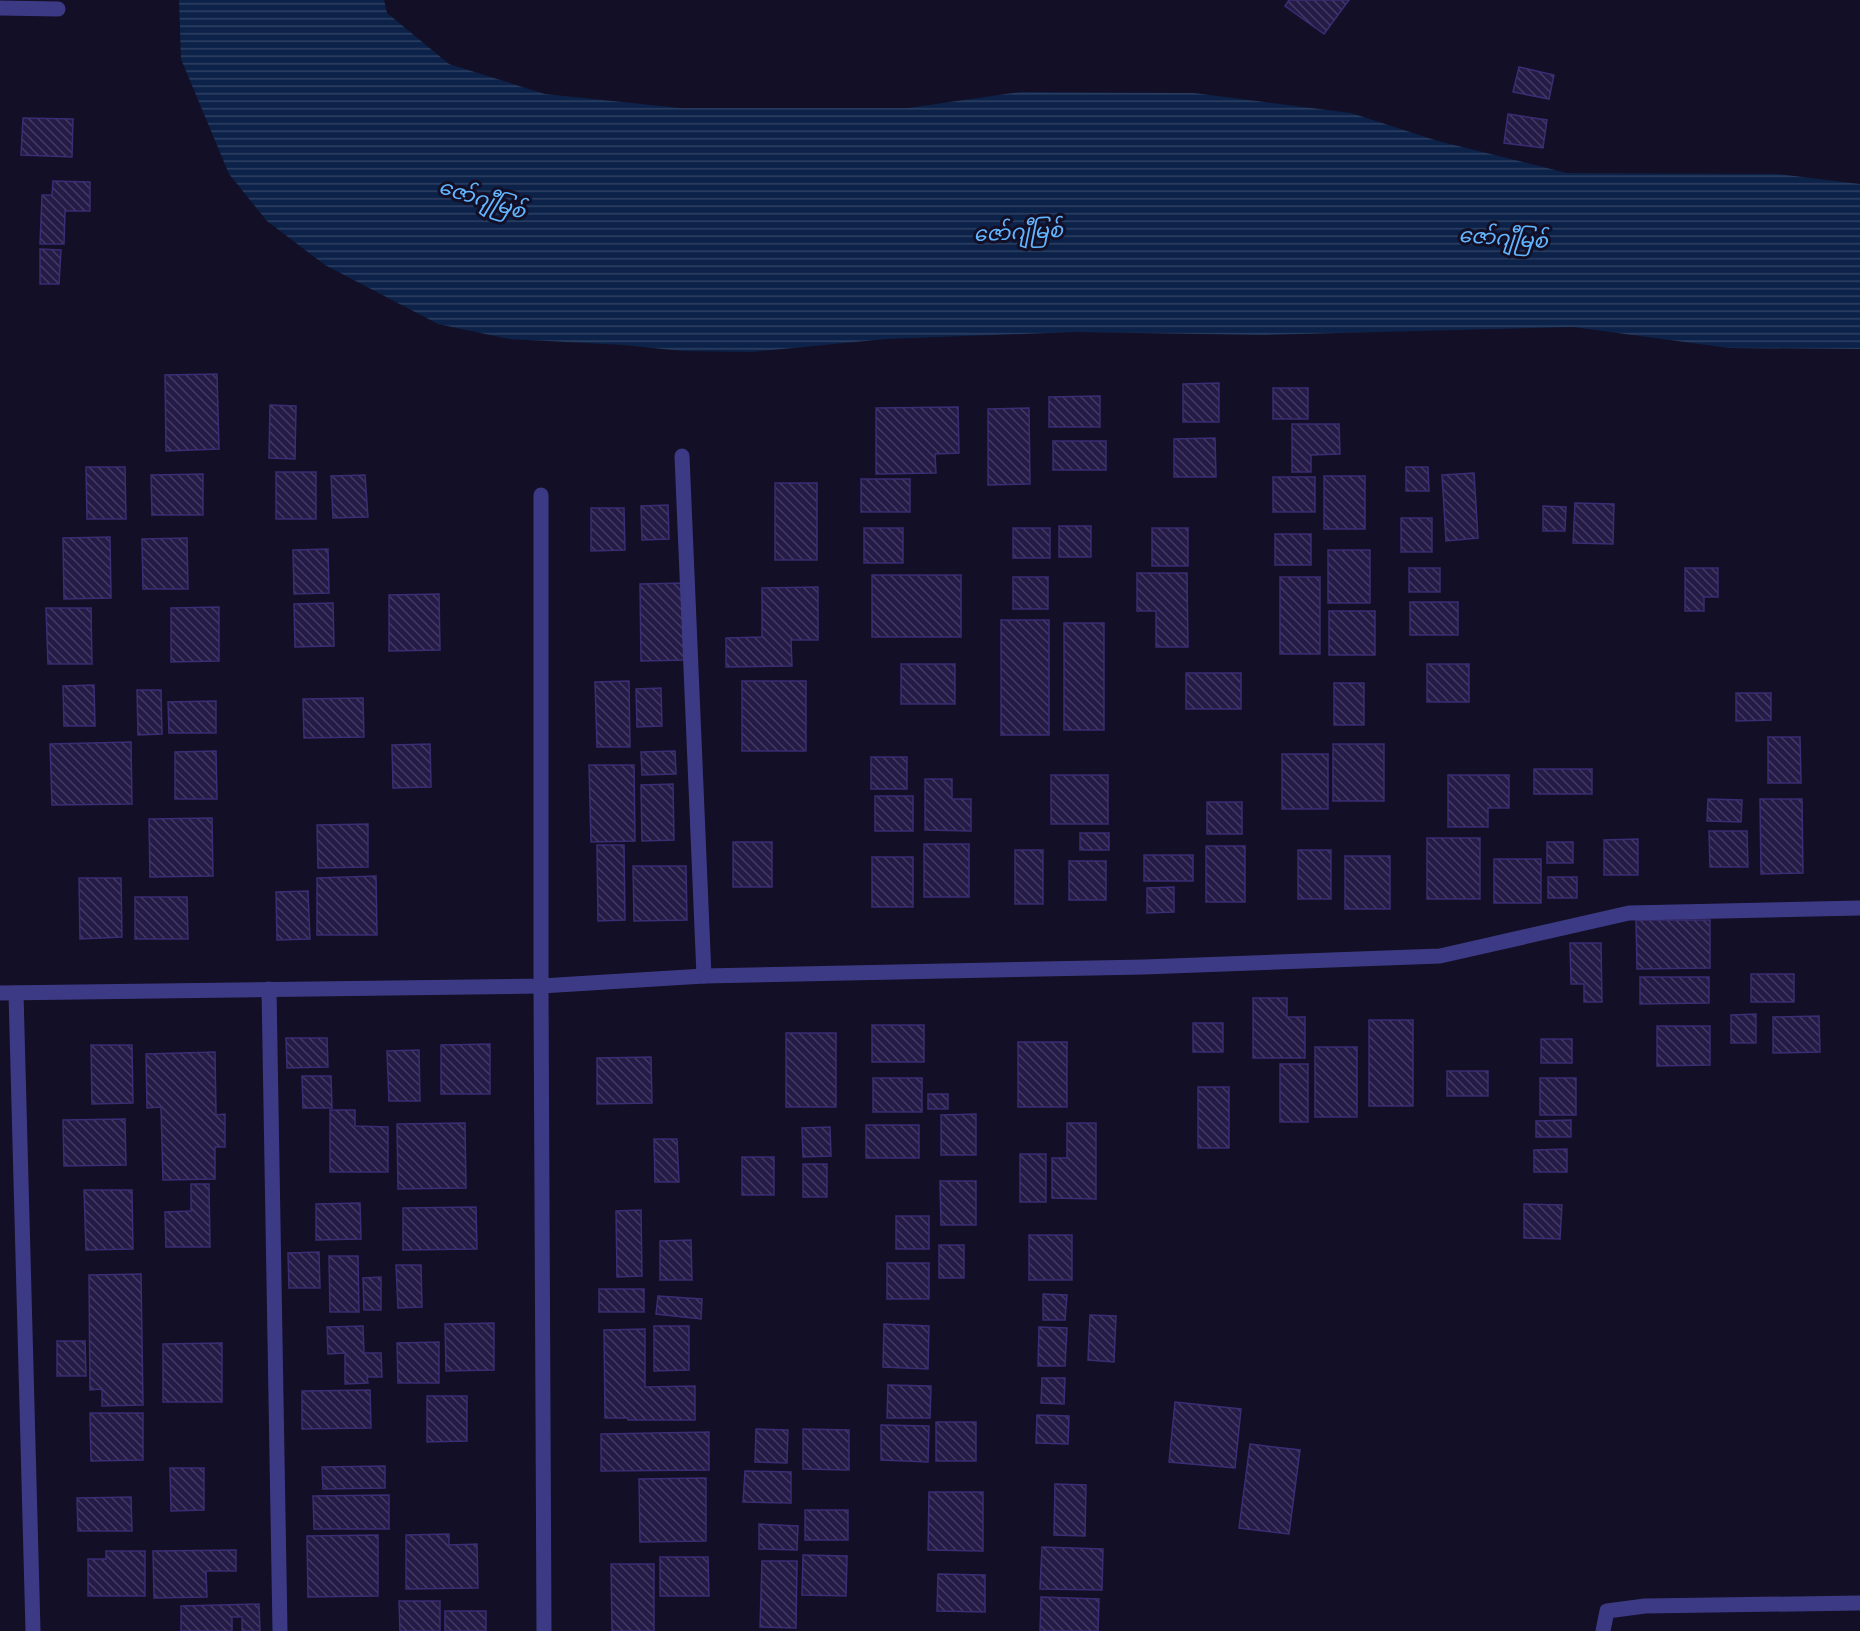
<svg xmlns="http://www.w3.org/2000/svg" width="1860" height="1631" viewBox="0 0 1860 1631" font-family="'Space Grotesk','Noto Sans Myanmar',sans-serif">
  <defs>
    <pattern id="water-rules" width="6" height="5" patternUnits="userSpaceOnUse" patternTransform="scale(1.5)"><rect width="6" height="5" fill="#0c2248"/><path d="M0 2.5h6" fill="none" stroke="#2f4163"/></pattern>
    <pattern id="building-back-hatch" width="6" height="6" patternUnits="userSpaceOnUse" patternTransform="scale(1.5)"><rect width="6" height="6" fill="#241b47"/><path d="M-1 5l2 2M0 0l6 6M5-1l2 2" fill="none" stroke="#433b63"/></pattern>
  </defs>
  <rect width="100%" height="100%" fill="#130f26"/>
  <!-- water -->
  <polygon fill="url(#water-rules)" points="179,0 384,0 387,13 449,64 545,94 680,108 908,108 1020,92 1194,93 1351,113 1438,141 1567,173 1777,174 1860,184 1860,349 1729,348 1573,327 1264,335 1075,332 886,339 751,352 682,351 624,345 509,339 438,324 325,265 267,221 229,174 181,59"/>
  <!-- building -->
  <g fill="url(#building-back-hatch)" stroke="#3b2d73" stroke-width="1.5">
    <polygon points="1289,0 1349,0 1324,34 1285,6"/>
    <polygon points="1519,67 1554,75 1549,99 1513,92"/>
    <polygon points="1508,114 1547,120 1543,148 1504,143"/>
    <polygon points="23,118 73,119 72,157 21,155"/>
    <polygon points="53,181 90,182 90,211 65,211 64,244 40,244 42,195 52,195"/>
    <polygon points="40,249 61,250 59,284 40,284"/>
    <polygon points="217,374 219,449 166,451 165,375"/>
    <polygon points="1219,383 1219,422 1183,422 1183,384"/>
    <rect x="1273" y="388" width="35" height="31"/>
    <polygon points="1100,396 1100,427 1049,427 1049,397"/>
    <polygon points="270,405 296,406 295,459 269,458"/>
    <polygon points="958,407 959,453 935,454 936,473 876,474 876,408"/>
    <polygon points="1029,408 1030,484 988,485 988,409"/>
    <polygon points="1292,424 1339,424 1340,454 1311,455 1311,472 1292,472"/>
    <polygon points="1215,438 1216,477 1174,477 1174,439"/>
    <rect x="1053" y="441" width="53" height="29"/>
    <polygon points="86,467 125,467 126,519 87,519"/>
    <polygon points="1406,467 1428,467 1429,491 1406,491"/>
    <rect x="276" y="472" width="40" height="47"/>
    <polygon points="1474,473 1478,538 1446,541 1442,475"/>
    <polygon points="203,474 203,515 152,515 151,475"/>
    <polygon points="365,475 368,517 333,518 331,476"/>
    <rect x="1324" y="476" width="41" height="53"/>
    <rect x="1273" y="477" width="42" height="35"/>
    <rect x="861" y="479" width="49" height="33"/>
    <rect x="775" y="483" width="42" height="77"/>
    <polygon points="1575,503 1614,504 1613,544 1573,543"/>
    <polygon points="668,505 669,539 642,540 641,506"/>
    <polygon points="1543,506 1566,507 1565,531 1543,531"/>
    <polygon points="591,508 624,508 625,550 591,551"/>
    <rect x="1401" y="518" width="31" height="34"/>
    <rect x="1059" y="526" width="32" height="31"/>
    <rect x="864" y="528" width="39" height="35"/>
    <rect x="1013" y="528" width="37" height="30"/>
    <rect x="1152" y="528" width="36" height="38"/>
    <rect x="1275" y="534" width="36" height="31"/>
    <polygon points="110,537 111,598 64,599 63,538"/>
    <polygon points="187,538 188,589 143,589 142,539"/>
    <polygon points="328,549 329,593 294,594 293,550"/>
    <rect x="1328" y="550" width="42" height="53"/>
    <rect x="1409" y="568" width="31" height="24"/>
    <polygon points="1685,568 1718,568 1718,597 1704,597 1704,611 1685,611"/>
    <polygon points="1137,573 1187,573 1188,647 1156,647 1156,611 1137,611"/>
    <rect x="872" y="575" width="89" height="62"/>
    <rect x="1013" y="577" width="35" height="32"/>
    <rect x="1280" y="577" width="40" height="77"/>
    <polygon points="683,583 685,660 641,661 640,584"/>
    <polygon points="818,587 818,640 791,640 792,666 726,667 726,638 762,637 762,588"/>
    <polygon points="439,594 440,650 389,651 389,595"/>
    <rect x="1410" y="602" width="48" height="33"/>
    <polygon points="333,603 334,646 295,647 294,604"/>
    <polygon points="219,607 219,661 171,662 171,608"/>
    <polygon points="46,608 91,608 92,664 48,664"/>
    <rect x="1329" y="611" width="46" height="44"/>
    <rect x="1001" y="620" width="48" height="115"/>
    <rect x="1064" y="623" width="40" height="107"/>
    <rect x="901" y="664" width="54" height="40"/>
    <rect x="1427" y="664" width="42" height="38"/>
    <rect x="1186" y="673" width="55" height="36"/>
    <polygon points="629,681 630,747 597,747 595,682"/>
    <rect x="742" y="681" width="64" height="70"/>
    <rect x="1334" y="683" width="30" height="42"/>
    <polygon points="94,685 95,726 64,726 63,686"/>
    <polygon points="661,688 662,726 637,727 636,689"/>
    <polygon points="137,690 161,690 162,734 138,735"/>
    <polygon points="1736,693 1771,693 1771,720 1736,721"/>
    <polygon points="363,698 364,737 304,738 303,699"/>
    <polygon points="216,701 216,733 169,733 168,702"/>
    <polygon points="1768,737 1800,737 1801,783 1768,783"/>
    <polygon points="131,742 132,804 52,805 50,744"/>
    <polygon points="430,744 431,787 393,788 392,745"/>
    <rect x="1333" y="744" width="51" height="57"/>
    <polygon points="216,751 217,799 175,799 175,752"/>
    <polygon points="675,751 676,774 642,775 641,752"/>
    <rect x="1282" y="754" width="46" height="55"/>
    <rect x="871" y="757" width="36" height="32"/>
    <polygon points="589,765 634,765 635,841 591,842"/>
    <rect x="1534" y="769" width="58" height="25"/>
    <rect x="1051" y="775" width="57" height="49"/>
    <polygon points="1448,775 1509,775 1509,808 1488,808 1488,827 1448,827"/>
    <polygon points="925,779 952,779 952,799 971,799 971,831 925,830"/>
    <polygon points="673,784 674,840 642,841 641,785"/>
    <rect x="875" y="796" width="38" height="35"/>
    <polygon points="1708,799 1742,800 1741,822 1707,821"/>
    <polygon points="1760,799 1802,799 1803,873 1761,874"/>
    <rect x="1207" y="802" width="35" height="32"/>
    <polygon points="212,818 213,876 150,877 149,819"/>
    <polygon points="368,824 368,867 318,868 317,825"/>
    <polygon points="1709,831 1747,831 1748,867 1710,867"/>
    <rect x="1080" y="833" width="29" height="17"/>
    <rect x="1427" y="838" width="53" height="61"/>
    <polygon points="1638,839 1638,875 1604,875 1604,840"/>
    <rect x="733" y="842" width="39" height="45"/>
    <rect x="1547" y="842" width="26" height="21"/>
    <rect x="924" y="844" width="45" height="53"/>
    <polygon points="597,845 624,845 625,920 598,921"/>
    <rect x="1206" y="846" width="39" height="56"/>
    <rect x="1015" y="850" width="28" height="54"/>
    <rect x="1298" y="850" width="33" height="49"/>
    <rect x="1144" y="855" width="49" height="26"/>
    <rect x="1345" y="856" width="45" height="53"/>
    <rect x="872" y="857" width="41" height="50"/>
    <rect x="1494" y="859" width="47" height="44"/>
    <rect x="1069" y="861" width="37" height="39"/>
    <polygon points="633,866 686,866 687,920 634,921"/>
    <polygon points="376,876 377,935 317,935 317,878"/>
    <rect x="1548" y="877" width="29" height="21"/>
    <polygon points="79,878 121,878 122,937 80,939"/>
    <polygon points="1174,887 1174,912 1147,913 1147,888"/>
    <polygon points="308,891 310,939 277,940 276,892"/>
    <polygon points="135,897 187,897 188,939 135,939"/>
    <polygon points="1636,920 1710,920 1710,968 1637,969"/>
    <polygon points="1570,943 1601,943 1602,1002 1584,1002 1584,984 1571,984"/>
    <rect x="1751" y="974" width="43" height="28"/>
    <polygon points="1640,977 1709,977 1709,1003 1640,1004"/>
    <polygon points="1253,998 1287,998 1287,1017 1305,1017 1305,1058 1253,1058"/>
    <polygon points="1756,1014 1756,1043 1731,1043 1731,1015"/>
    <polygon points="1819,1016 1820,1052 1773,1053 1773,1017"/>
    <rect x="1369" y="1020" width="44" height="86"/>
    <rect x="1193" y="1023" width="30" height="29"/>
    <rect x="872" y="1025" width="52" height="37"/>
    <polygon points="1657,1026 1710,1026 1710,1065 1657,1066"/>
    <rect x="786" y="1033" width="50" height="74"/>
    <polygon points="286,1038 327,1038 328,1067 287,1068"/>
    <rect x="1541" y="1039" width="31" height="24"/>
    <rect x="1018" y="1042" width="49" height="65"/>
    <polygon points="490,1044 490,1094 441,1094 441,1045"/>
    <polygon points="91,1045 132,1045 133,1103 92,1104"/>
    <rect x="1315" y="1047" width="42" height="70"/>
    <polygon points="419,1050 420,1101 389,1101 387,1051"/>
    <polygon points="215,1052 216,1115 225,1114 225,1147 215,1147 215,1179 163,1180 161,1107 147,1108 146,1054"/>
    <polygon points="651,1057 652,1103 597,1104 597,1058"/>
    <rect x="1280" y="1064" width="28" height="58"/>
    <rect x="1447" y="1071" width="41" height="25"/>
    <polygon points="302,1076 331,1076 332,1108 303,1108"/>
    <rect x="873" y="1078" width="49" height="34"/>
    <rect x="1540" y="1078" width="36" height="37"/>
    <rect x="1198" y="1087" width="31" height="61"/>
    <rect x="928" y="1094" width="20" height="15"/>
    <polygon points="330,1110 355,1110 355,1126 388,1127 388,1172 330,1172"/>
    <polygon points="976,1114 976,1155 941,1155 941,1115"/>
    <polygon points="125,1119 126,1165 64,1166 63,1120"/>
    <polygon points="1571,1120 1571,1137 1536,1137 1536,1121"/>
    <polygon points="465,1123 466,1188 398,1189 397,1124"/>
    <polygon points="1067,1123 1096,1123 1096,1199 1052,1198 1052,1158 1067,1158"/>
    <rect x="866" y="1125" width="53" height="33"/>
    <polygon points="830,1127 831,1156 803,1157 802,1128"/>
    <polygon points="654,1139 677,1139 679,1182 655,1182"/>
    <polygon points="1567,1149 1567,1172 1534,1172 1534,1150"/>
    <rect x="1020" y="1154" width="26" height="48"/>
    <rect x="742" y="1157" width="32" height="38"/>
    <rect x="803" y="1164" width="24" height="33"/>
    <polygon points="940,1181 976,1181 976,1225 941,1225"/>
    <polygon points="191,1184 209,1184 210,1247 166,1247 165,1212 191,1211"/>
    <polygon points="84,1190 132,1190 133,1249 86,1250"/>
    <polygon points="360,1203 361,1239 316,1240 316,1204"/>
    <polygon points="1524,1204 1562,1205 1560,1239 1524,1238"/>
    <polygon points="476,1207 477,1249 403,1250 403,1208"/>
    <polygon points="641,1210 642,1276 617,1277 616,1211"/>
    <rect x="896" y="1216" width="33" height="33"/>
    <rect x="1029" y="1235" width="43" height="45"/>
    <polygon points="691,1240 692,1280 660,1280 660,1241"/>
    <rect x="939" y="1245" width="25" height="33"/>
    <polygon points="319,1252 320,1288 289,1288 288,1253"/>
    <polygon points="329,1256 358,1256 359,1312 330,1312"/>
    <rect x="887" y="1263" width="42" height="36"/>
    <polygon points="396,1265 421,1265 422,1307 398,1308"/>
    <polygon points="141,1274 143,1405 102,1406 102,1389 90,1390 89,1275"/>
    <polygon points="381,1277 381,1310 364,1310 363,1278"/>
    <rect x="599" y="1289" width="45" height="23"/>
    <polygon points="1043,1294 1067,1295 1065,1320 1043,1320"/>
    <polygon points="658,1296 702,1299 701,1319 656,1314"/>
    <polygon points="1090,1315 1116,1316 1114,1362 1088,1360"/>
    <polygon points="494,1323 494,1370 446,1371 445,1324"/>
    <polygon points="884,1324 929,1326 928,1369 883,1367"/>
    <polygon points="363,1326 364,1353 381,1353 382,1377 367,1377 368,1383 345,1384 345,1353 328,1354 327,1327"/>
    <polygon points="654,1326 689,1326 689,1370 654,1371"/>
    <polygon points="1039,1327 1067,1328 1065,1366 1038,1366"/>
    <polygon points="645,1329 645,1387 695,1386 695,1420 628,1420 628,1418 605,1418 604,1330"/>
    <polygon points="57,1341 85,1341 86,1376 57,1376"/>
    <polygon points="439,1342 439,1383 398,1383 397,1343"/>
    <polygon points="222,1343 222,1402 163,1402 163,1344"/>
    <polygon points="1042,1378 1065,1378 1064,1404 1041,1403"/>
    <polygon points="888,1385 931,1386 930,1418 887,1418"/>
    <polygon points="370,1390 371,1428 302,1429 302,1391"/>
    <polygon points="427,1396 467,1396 467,1441 427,1442"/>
    <polygon points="1175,1402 1241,1409 1235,1468 1169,1462"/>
    <polygon points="90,1413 143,1413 143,1460 91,1461"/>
    <polygon points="1037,1415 1069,1416 1068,1444 1036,1443"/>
    <rect x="936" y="1422" width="40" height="39"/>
    <polygon points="881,1425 929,1426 928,1462 881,1460"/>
    <polygon points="756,1429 788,1430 787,1463 755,1462"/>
    <polygon points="803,1429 849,1430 849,1470 803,1469"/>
    <polygon points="709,1432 709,1470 601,1471 601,1434"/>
    <polygon points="1250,1444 1300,1450 1289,1534 1239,1528"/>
    <polygon points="385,1466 385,1488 323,1489 322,1467"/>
    <polygon points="170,1468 204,1468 204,1510 171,1511"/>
    <polygon points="745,1471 791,1472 791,1503 743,1502"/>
    <polygon points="706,1478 706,1541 640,1542 639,1479"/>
    <polygon points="1055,1484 1086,1485 1085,1536 1054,1535"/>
    <polygon points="929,1492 983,1492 983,1551 928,1550"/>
    <polygon points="389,1495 389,1529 314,1529 313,1496"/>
    <polygon points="131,1497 132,1531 78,1531 77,1498"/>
    <rect x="805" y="1510" width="43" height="30"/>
    <polygon points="759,1524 798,1526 797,1550 759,1549"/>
    <polygon points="449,1534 449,1545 477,1544 478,1588 406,1589 406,1535"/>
    <polygon points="378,1535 378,1596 308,1597 307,1536"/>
    <polygon points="1042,1547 1103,1549 1102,1590 1040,1589"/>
    <polygon points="236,1550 236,1571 206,1571 207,1597 154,1598 153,1551"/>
    <polygon points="106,1551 145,1551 145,1596 88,1596 88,1559 106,1559"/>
    <polygon points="803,1555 847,1556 846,1596 802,1595"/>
    <polygon points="660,1557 708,1557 709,1596 660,1596"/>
    <polygon points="762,1561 797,1561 796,1628 760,1627"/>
    <polygon points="611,1564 654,1564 654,1631 612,1631"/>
    <polygon points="938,1574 985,1575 985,1612 937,1611"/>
    <polygon points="1041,1597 1099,1599 1098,1631 1040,1631"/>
    <polygon points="399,1601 440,1601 440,1631 400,1631"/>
    <polygon points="259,1604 260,1631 242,1631 242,1617 232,1617 232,1631 181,1631 181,1606"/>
    <rect x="445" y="1611" width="41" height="20"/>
  </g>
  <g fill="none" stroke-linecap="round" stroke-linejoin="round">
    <!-- minor -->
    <g stroke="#3d3a85" stroke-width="15">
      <polyline points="0,8 58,9"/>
      <polyline points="682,456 704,976"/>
      <polyline points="541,495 541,986 544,1631"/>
      <polyline points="269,989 280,1631"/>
      <polyline points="0,993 541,986 704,976 1144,967 1440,956 1629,913 1860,908"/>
      <polyline points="16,993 33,1631"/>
      <polyline points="1603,1631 1607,1611 1645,1606 1860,1603"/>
    </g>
  </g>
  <g text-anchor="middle" stroke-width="6" stroke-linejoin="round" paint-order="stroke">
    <!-- water labels -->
    <g font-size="21" font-style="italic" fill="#62b6ff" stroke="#130f26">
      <text transform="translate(482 199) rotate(17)" y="7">ဇော်ဂျီမြစ်</text>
      <text transform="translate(1018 232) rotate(-3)" y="7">ဇော်ဂျီမြစ်</text>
      <text transform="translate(1503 238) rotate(4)" y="7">ဇော်ဂျီမြစ်</text>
    </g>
  </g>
</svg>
